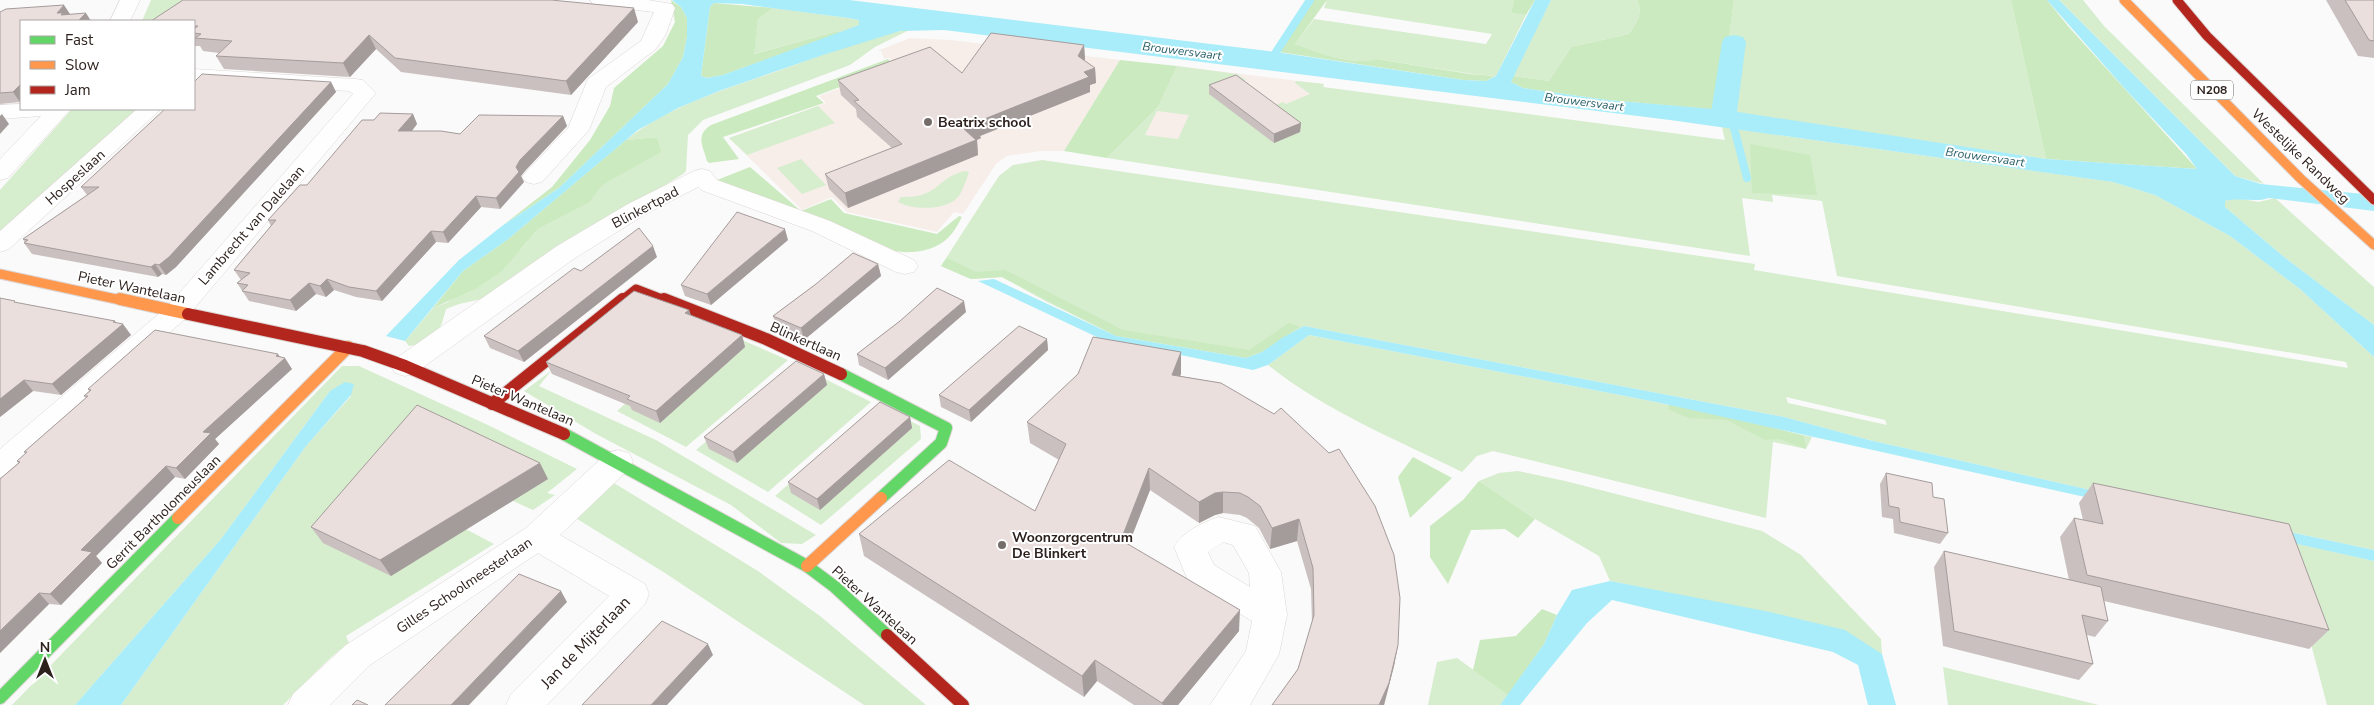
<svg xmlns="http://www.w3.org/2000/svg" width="2374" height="705" viewBox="0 0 2374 705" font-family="'Nunito Sans',sans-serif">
  <rect width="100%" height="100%" fill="#fafafa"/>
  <!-- built -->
  <g fill="#f7eeea">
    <polygon points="910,38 951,40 1120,60 1064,151 1040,151 1007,156 996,164 963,214 954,212 937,232 847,212 832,197 802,210 729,138 826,103 819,96 900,66 889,58 884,59 881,51 877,51"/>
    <polygon points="1177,66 1324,84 1298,157 1145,135"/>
  </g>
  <!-- green -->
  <g fill="#d6edce" fill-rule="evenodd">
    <polygon points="151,0 201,0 185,21 142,21"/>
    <path d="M1327,0H1514L1511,13L1526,15L1496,76L1473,74L1376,59C1350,66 1319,53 1295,44L1314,19L1486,44L1492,34L1324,8Z"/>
    <path d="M1551,0H1637C1644,14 1636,23 1629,34L1571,47L1549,81L1513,76Z"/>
    <polygon points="1734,0 2011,0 2046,159 1720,110"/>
    <polygon points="2059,0 2083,0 2104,26 2264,184 2235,176"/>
    <polygon points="773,8 848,18 859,20 859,25 843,32 838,31 753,54 758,19"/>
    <path d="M911,29L875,47L850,65L703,120L688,135L686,171L683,174L482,299L459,304L446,309C439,334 437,343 409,346L405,341L433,308L448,302L522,248L538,229L589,203L601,185L662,152L657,137L626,140C673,103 731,88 786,68C827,54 868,36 911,29Z"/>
    <path d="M1177,66L1237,74L1246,80L1235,84L1268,108L1283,102L1286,104L1310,94L1295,83L1296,81L1324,84L1323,87L1725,140L1722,127L2113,182L2155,195L2230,236L2300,289L2374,357V550L2086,489L1869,440L1784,417L1304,326L1282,338L1262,352L1116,336L1047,302L1002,277L971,279L941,266L999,176L1013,165L1042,160L1755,264L1754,270L2348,368L2346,362L1837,276L1822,201L1772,195L1773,202L1742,198L1750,256L1107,158L1158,107ZM1157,111L1189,115L1178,139L1145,135ZM1786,397L1885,420L1887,425L1788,403Z"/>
    <polygon points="818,106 835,123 747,155 729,138"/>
    <polygon points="72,109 142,109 0,236 0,190"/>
    <polygon points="801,159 826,185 802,194 777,168"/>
    <path d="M965,171L969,172C968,176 961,195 958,197C946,211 912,210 898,202L901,197C909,197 916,197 924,194C942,187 943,176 965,171Z"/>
    <polygon points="2236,198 2259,202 2275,198 2367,281 2374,287 2374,325 2284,257 2225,207 2225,201"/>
    <polygon points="712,327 788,360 686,447 617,411"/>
    <path d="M1309,335L1656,402L1812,437L1806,449L1773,442L1766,518L1493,451L1477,456L1462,472C1397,440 1325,411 1268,365Z"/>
    <polygon points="797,365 871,402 768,492 696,450"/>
    <path d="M342,366H359L490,426L577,469L547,493L555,495L533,510L495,493L458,525L494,544L346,636L349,643C324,661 305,684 283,705H121L306,446L351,396L330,391L221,539L75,705H12Z"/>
    <polygon points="551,371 539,386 656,440 816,535 802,544 781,543 731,505 596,434 524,391"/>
    <polygon points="879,405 920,426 921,439 821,525 775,496"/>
    <polygon points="1518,471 1565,481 1762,531 1801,555 1881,639 1882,654 1807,621 1610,581 1599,556 1535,519 1479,481 1499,473"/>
    <polygon points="609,480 758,571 820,616 926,705 864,705 665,573 569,514"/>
    <polygon points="2271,538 2374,561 2374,705 2327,705 2311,644"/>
    <polygon points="1457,658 1508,695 1500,705 1428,705 1437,662"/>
    <polygon points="1943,667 2099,705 1948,705"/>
  </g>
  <!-- forest -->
  <g fill="#cbeabf">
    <polygon points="671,0 681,7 687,18 687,37 683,57 668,84 559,188 502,226 552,187 590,140 610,106 614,88 663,46 675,22"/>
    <path d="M1314,0H1327L1295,44C1320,53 1350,66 1376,59L1470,74L1495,76L1486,81L1463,80L1279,52Z"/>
    <polygon points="1514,0 1535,0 1526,15 1511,13"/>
    <path d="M1637,0H1734L1720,110L1607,100L1523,88L1511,82L1513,76L1549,81L1571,47L1629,34C1636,23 1644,14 1637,0Z"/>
    <polygon points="2011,0 2047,0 2068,26 2197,169 2046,159"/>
    <polygon points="714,3 773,8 758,19 754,54 838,31 843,32 723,75 707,78 701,76 710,7"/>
    <path d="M888,59L895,66L816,96L824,103L723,137L739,159L709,163L707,161C703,146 695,135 711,125Z"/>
    <polygon points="1120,60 1177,66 1158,107 1107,158 1064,151"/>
    <polygon points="657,137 662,152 602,185 589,203 538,229 502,271 475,289 433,308 463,271 507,240 626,140"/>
    <polygon points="1750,144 1810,155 1817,195 1752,193"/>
    <path d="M750,167L801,211L831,199L844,213L937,234L959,216L962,217C958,224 954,232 948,238C934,252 910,254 891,251L718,183L717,180Z"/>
    <polygon points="947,258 976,272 1005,270 1123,330 1249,350 1289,323 1300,327 1262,352 1246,358 1116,336 1002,277 971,279 941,266"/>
    <polygon points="1670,403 1723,414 1804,436 1806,449 1779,439 1765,440 1727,420 1688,418 1668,409"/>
    <polygon points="1413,457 1452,478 1410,518 1398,477"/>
    <polygon points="1479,481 1535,519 1518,538 1505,529 1471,530 1448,584 1430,557 1430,526 1463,500"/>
    <polygon points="1542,609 1557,615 1544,644 1508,695 1473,670 1480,640 1516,636"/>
  </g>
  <!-- water -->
  <g fill="#a8edf9" fill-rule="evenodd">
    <path d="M672,0H849L1276,52L1463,80L1486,81L1496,76L1535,0H1551L1511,82L1523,88L1607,100L1725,110L2046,159L2197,169L2186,154L2126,90L2047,0H2059L2235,176L2261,184L2374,195V211L2269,198C2254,203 2241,197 2225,201V207L2284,257L2374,325V357L2300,289L2230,236L2155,195L2113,182L1670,120L944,30L900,31L823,55L719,91L678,108L638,130L507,240L463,271L405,341L386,336L459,260L502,226L559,188L668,84L683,57L687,37V18L681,7ZM714,3L742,4L848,18L859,20V25L723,75L707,78L701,76L710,7Z"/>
    <polygon points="994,279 1116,336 1246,358 1262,352 1282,338 1304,326 1784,417 1869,440 2086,489 2374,550 2374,561 1656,402 1309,335 1268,365 1253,370 1099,338 978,281"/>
    <polygon points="345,382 354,384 351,395 306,446 121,705 75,705 221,539 330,391"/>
    <polygon points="1610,581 1770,612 1845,630 1882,654 1896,705 1868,705 1858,665 1833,652 1612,600 1587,623 1520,705 1500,705 1544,644 1557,615 1572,590"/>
  </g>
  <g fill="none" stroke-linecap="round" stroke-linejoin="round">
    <!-- stream -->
    <g stroke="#a8edf9" stroke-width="8">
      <polyline points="1276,52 1310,0"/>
      <polyline points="1732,120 1747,178"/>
    </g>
    <!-- canal -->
    <polygon fill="#a8edf9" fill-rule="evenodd" points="1734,35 1743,37 1746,42 1736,119 1732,125 1723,127 1714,125 1710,119 1722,42 1725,37"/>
    <!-- street casing -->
    <g stroke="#ddd6d4" stroke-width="1">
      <g id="street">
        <polygon points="120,0 140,0 130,21 110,21"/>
        <polygon points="590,0 648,0 672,4 675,8 666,34 656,49 606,87 589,130 542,182 534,184 526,182 522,177 526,172 568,128 588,79 641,41 654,12 600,6 593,4"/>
        <polygon points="194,69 355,79 363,80 376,93 186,318 11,474 0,477 0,449 168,306 353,94 349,91 194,81"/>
        <polygon points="21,104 21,109 71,109 8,178 0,180 0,159 41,116 0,119 0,105"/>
        <polygon points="137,109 161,109 9,249 0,252 0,231"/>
        <polygon points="702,169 710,171 717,180 830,221 914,260 918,266 914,272 905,274 896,272 812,231 701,190 698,187 646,214 575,258 415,373 405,376 395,373 391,366 395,359 557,246 628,204 694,171"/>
        <polygon points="618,450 629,453 633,461 629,469 560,535 645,584 649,594 645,604 547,705 506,705 511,694 609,596 538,553 370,665 330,705 288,705 293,694 346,645 526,528 607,453"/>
        <path d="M1219,517L1255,526L1281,572L1287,615L1279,654L1250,705H1210L1246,651L1252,621L1189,583L1174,547C1182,532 1203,522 1219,517ZM1223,542L1233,545L1249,573L1250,587L1214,565L1208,552Z"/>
      </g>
    </g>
    <!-- fast casing -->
    <g stroke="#ddd6d4" stroke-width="14">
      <g id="fast">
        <polyline points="841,374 946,428 941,443 881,498"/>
        <polyline points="564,434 807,566 835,587 887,635"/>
        <polyline points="0,698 178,518"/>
      </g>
    </g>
    <!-- slow-far1 casing -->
    <g stroke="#ddd6d4" stroke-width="11">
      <g id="slow-far1">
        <polyline points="2124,0 2301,179 2374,245"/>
        <polyline points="0,274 125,301"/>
      </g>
    </g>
    <!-- slow casing -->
    <g stroke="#ddd6d4" stroke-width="14">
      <g id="slow">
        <polyline points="120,299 188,314"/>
        <polyline points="178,518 348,347"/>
        <polyline points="807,566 881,498"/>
      </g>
    </g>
    <!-- jam-far1 casing -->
    <g stroke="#ddd6d4" stroke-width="11">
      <g id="jam-far1">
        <polyline points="2177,0 2207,36 2374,200"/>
        <polyline points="621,301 636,289 667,301"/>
      </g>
    </g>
    <!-- jam casing -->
    <g stroke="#ddd6d4" stroke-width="14">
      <g id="jam">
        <polyline points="664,299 766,339 841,374"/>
        <polyline points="188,314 363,351 405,366 564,434"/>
        <polyline points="492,404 623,299"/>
        <polyline points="887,635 963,705"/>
      </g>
    </g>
    <!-- street -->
    <use href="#street" fill="#fefefe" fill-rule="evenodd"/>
    <!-- fast -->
    <use href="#fast" stroke="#63d668" stroke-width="12"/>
    <!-- slow-far1 -->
    <use href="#slow-far1" stroke="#ff974d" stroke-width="9"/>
    <!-- slow -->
    <use href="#slow" stroke="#ff974d" stroke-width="12"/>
    <!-- jam-far1 -->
    <use href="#jam-far1" stroke="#b3261e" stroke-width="9"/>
    <!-- jam -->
    <use href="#jam" stroke="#b3261e" stroke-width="12"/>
  </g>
  <!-- wall -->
  <g fill="#cac0bf">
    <polygon points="2326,0 2374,0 2374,58 2358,56"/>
    <polygon points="0,12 20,102 0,104"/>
    <polygon points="194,21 638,22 571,95 401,72 376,49 350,77 224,69 216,56 219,53 203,51 200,46 195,46 194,43"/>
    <polygon points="1084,45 1085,59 1085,61 1095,68 1096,83 1090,85 1090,92 980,136 981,138 977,140 978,155 848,208 829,189 825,174 892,148 857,117 856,109 841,95 838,80 962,73"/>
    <polygon points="331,82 336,92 176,267 166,275 162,274 158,277 32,254 24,243 25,243 23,239 87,195 81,187"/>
    <polygon points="1209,85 1301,123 1300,132 1274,143 1209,94"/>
    <polygon points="413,114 417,124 412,131 460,134 563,116 567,126 525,171 521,176 524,182 500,209 481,207 448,243 436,242 382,301 356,297 334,290 326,297 316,294 296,311 249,301 237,283 241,280 234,270 271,226 268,220 307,185 374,120"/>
    <polygon points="788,240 711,305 685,296 681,285"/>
    <polygon points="657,257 524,362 490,348 484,336 581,271"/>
    <polygon points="878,264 881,276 804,340 777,328 773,316 816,284"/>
    <polygon points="0,298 17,303 116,323 131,335 61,395 33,391 0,417"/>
    <polygon points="689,310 691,316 742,335 745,347 660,423 632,410 630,406 552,374 546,362"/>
    <polygon points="966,312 888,380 859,365 857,354 900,321"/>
    <polygon points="1047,339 1048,350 971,422 941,407 939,395"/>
    <polygon points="1181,352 1181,374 1180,376 1221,383 1398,645 1394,666 1384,705 1272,705 1298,669 1312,623 1311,589 1297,541 1270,549 1259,528 1247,518 1240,515 1223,513 1215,515 1199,523 1150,490 1128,545 1239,631 1178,705 1134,705 1097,681 1084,697 864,556 859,534 1035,511 1059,460 1030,443 1027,422"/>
    <polygon points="280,356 292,369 215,439 219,444 185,479 175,477 96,556 102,563 61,605 49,604 0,653 0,479 18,463 17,461 26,453 24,452 86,398 84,396 89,391 88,389"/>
    <polygon points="824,374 827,385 737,463 709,449 704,437"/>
    <polygon points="910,417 912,428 820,510 791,493 788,482"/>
    <polygon points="1886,473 1933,497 1948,533 1940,544 1894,533 1893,519 1882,517 1880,484"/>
    <polygon points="548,479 391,576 323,543 311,527"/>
    <polygon points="2093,483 2329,630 2309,649 2104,601 2108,621 2095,637 2087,635 2093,664 2079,680 1943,646 1934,567 1944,551 2069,580 2060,537 2074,518 2083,520 2079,503"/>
  </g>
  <!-- shaded-wall -->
  <g fill="#a49c9b">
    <polygon points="64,5 70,14 67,19 57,13"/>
    <polygon points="634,8 638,22 571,95 566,81"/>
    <polygon points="86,13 91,21 78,21"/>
    <polygon points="369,35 376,49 350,77 343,63"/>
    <polygon points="1084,45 1085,59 1079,70 1078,56"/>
    <polygon points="1095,68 1096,83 1090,85 1090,92 980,136 981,138 977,140 978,155 848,208 845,193 977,122 1084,72"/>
    <polygon points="331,82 336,92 176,267 166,275 159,265"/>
    <polygon points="21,84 21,101 20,102 13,92"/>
    <polygon points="2,114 9,124 0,134 0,116"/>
    <polygon points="413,114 417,124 403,142 398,131"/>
    <polygon points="563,116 567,126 525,171 521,176 524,182 500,209 496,198 516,167 520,160"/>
    <polygon points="1301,123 1300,132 1274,143 1274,134"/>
    <polygon points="476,196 481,207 448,243 443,232"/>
    <polygon points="785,229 788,240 711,305 707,294"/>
    <polygon points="431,231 436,242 382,301 376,291"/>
    <polygon points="653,246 657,257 524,362 518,351"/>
    <polygon points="155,264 162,274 158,277 151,267"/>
    <polygon points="878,264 881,276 804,340 801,328"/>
    <polygon points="327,279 334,290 326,297 320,286"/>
    <polygon points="309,283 316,294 296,311 290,300"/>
    <polygon points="964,301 966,312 888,380 885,368"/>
    <polygon points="689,310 693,321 685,313"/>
    <polygon points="115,321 119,327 123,324 131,335 61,395 52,384"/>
    <polygon points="742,335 745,347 660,423 656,411"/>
    <polygon points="1047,339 1048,350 971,422 969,410"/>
    <polygon points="1181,352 1181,374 1172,396 1172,375"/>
    <polygon points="278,354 282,360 285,358 292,369 215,439 219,444 185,479 176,468 203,432"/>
    <polygon points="824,374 827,385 737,463 733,452"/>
    <polygon points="24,380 33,391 0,417 0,399"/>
    <polygon points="910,417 912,428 820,510 817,499"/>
    <polygon points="540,463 548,479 391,576 380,560"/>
    <polygon points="166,466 175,477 96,556 102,563 61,605 50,594 81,550"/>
    <polygon points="1149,468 1150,490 1122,562 1121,540"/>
    <polygon points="1223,492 1223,513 1215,515 1199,523 1199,502 1215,493"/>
    <polygon points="1299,519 1297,541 1270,549 1272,528"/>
    <polygon points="561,591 567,602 469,705 451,705"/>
    <polygon points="39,593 49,604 0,653 0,631"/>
    <polygon points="1240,610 1239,631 1178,705 1163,705 1162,703"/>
    <polygon points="708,644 713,655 667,705 651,705"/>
    <polygon points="1398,645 1394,666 1384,705 1379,705"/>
    <polygon points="1095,660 1097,681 1084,697 1082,676"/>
  </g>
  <!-- building -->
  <g fill="#ebdfde" stroke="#a49c9b">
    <polygon points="183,0 551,0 634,8 566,81 395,58 369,35 343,63 216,56 232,41 195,38 201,34 194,33 194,29 198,26 194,26 194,21 151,21"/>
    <polygon points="2345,0 2374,0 2374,41 2369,40"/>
    <polygon points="64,5 57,13 63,13 61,15 86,13 78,21 21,21 21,84 13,92 0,93 0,12 6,9"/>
    <polygon points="991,33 1084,45 1078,56 1095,68 1084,72 1089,77 977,122 979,123 964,129 976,140 845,193 825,174 902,144 854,101 859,100 838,80 930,47 962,73"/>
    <polygon points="202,74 331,82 169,257 159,265 155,264 151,267 24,243 28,240 23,239 99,187 81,187 165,109 194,109 194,82"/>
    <polygon points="1236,75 1301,123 1274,134 1209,85"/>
    <polygon points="380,113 413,114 398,131 441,131 460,134 479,115 563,116 520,160 516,167 519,172 496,198 476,196 443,232 431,231 376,291 349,287 327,279 320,286 309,283 290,300 242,291 248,285 237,283 250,273 234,270 276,220 268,220 300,185 307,185 362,120 374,120"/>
    <polygon points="737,212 785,229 707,294 681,285"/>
    <polygon points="639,228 653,246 518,351 484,336 574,268 581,271"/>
    <polygon points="853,253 878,264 801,328 773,316 816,284"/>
    <polygon points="937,288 964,301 885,368 857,354 900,321"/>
    <polygon points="634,291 689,310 685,313 742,335 656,411 627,399 630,396 546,362"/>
    <polygon points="0,298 15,301 14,302 115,321 113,322 123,324 52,384 24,380 0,399"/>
    <polygon points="1019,326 1047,339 969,410 939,395"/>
    <polygon points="155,330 278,354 276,356 285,358 203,432 211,433 176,468 166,466 81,550 92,552 50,594 39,593 0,631 0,479 20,462 17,461 27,452 24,452 88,396 84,396 91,390 88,389"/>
    <polygon points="1093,337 1181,352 1172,375 1221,383 1274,414 1281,408 1329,453 1339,449 1375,506 1394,555 1400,598 1398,645 1389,683 1379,705 1272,705 1298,669 1314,615 1313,568 1299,519 1272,528 1260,506 1248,497 1240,493 1223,492 1215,493 1199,502 1149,468 1121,540 1240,610 1162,703 1095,660 1082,676 859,534 949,460 1035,511 1066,444 1027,422 1078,374"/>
    <polygon points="796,361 824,374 733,452 704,437"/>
    <polygon points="880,402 910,417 817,499 788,482"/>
    <polygon points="417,405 540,463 380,560 311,527"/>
    <polygon points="1886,473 1932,483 1933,497 1944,499 1948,533 1900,522 1899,508 1889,506"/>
    <polygon points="2093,483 2289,524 2329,630 2087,575 2074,518 2103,524"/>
    <polygon points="1944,551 2101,587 2108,621 2082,615 2093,664 1954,631"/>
    <polygon points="519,574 561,591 451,705 385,705"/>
    <polygon points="662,621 708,644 651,705 582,705"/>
    <polygon points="357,700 368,705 352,705"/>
  </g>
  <!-- markers -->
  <g fill="#756d6a" stroke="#fff" stroke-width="2">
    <circle cx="928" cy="122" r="5"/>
    <circle cx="1002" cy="545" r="5"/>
  </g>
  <g text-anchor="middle" stroke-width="4" stroke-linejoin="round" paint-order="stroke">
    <!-- far-water labels -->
    <g font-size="12" font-style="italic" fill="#285f68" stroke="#fff">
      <text transform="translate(1182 51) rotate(7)" y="4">Brouwersvaart</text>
      <text transform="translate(1584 102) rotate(7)" y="4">Brouwersvaart</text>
      <text transform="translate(1985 157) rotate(8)" y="4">Brouwersvaart</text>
    </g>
    <!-- shield labels -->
    <rect fill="#fff" stroke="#6c6461" stroke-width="1" x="2191" y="80.5" width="42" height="19" rx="4"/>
    <g font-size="12" font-weight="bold" fill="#2d211d">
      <text x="2212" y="94">N208</text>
    </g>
    <!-- poi labels -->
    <g font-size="14" font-weight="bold" fill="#2d211d" stroke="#fff" text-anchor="start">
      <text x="938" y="127">Beatrix school</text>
      <text x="1012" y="542">Woonzorgcentrum<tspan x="1012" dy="16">De Blinkert</tspan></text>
    </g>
    <!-- street labels -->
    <g font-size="14" fill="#2d211d" stroke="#fff">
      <text transform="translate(2301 156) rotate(44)" y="5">Westelijke Randweg</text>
      <text transform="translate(75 177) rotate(-42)" y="5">Hospeslaan</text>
      <text transform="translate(645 207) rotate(-28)" y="5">Blinkertpad</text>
      <text transform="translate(251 225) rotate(-49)" y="5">Lambrecht van Dalelaan</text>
      <text transform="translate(132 287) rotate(12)" y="5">Pieter Wantelaan</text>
      <text transform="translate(806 341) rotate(24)" y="5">Blinkertlaan</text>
      <text transform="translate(523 400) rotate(23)" y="5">Pieter Wantelaan</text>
      <text transform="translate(163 512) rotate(-45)" y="5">Gerrit Bartholomeuslaan</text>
      <text transform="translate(464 585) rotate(-34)" y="5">Gilles Schoolmeesterlaan</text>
      <text transform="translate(875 605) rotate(42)" y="5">Pieter Wantelaan</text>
    </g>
    <!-- near-street labels -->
    <g font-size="16" fill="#2d211d" stroke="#fff">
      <text transform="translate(585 642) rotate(-46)" y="6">Jan de Mijterlaan</text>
    </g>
  </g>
  <!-- legend -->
  <rect x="20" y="20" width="175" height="90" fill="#ffffff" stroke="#aba6a5"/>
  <rect x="30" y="36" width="25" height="8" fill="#63d668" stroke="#aba6a5"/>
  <text x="65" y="45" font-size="15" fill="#2d211d">Fast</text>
  <rect x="30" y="61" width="25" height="8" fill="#ff974d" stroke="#aba6a5"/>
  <text x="65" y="70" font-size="15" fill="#2d211d">Slow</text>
  <rect x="30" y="86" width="25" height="8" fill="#b3261e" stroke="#aba6a5"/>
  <text x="65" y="95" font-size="15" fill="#2d211d">Jam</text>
  <!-- north arrow -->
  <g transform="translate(45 660)" stroke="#ffffff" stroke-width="4" paint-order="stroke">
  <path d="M0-4L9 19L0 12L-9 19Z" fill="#2d211d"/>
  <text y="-8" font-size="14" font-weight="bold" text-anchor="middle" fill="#2d211d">N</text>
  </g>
</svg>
